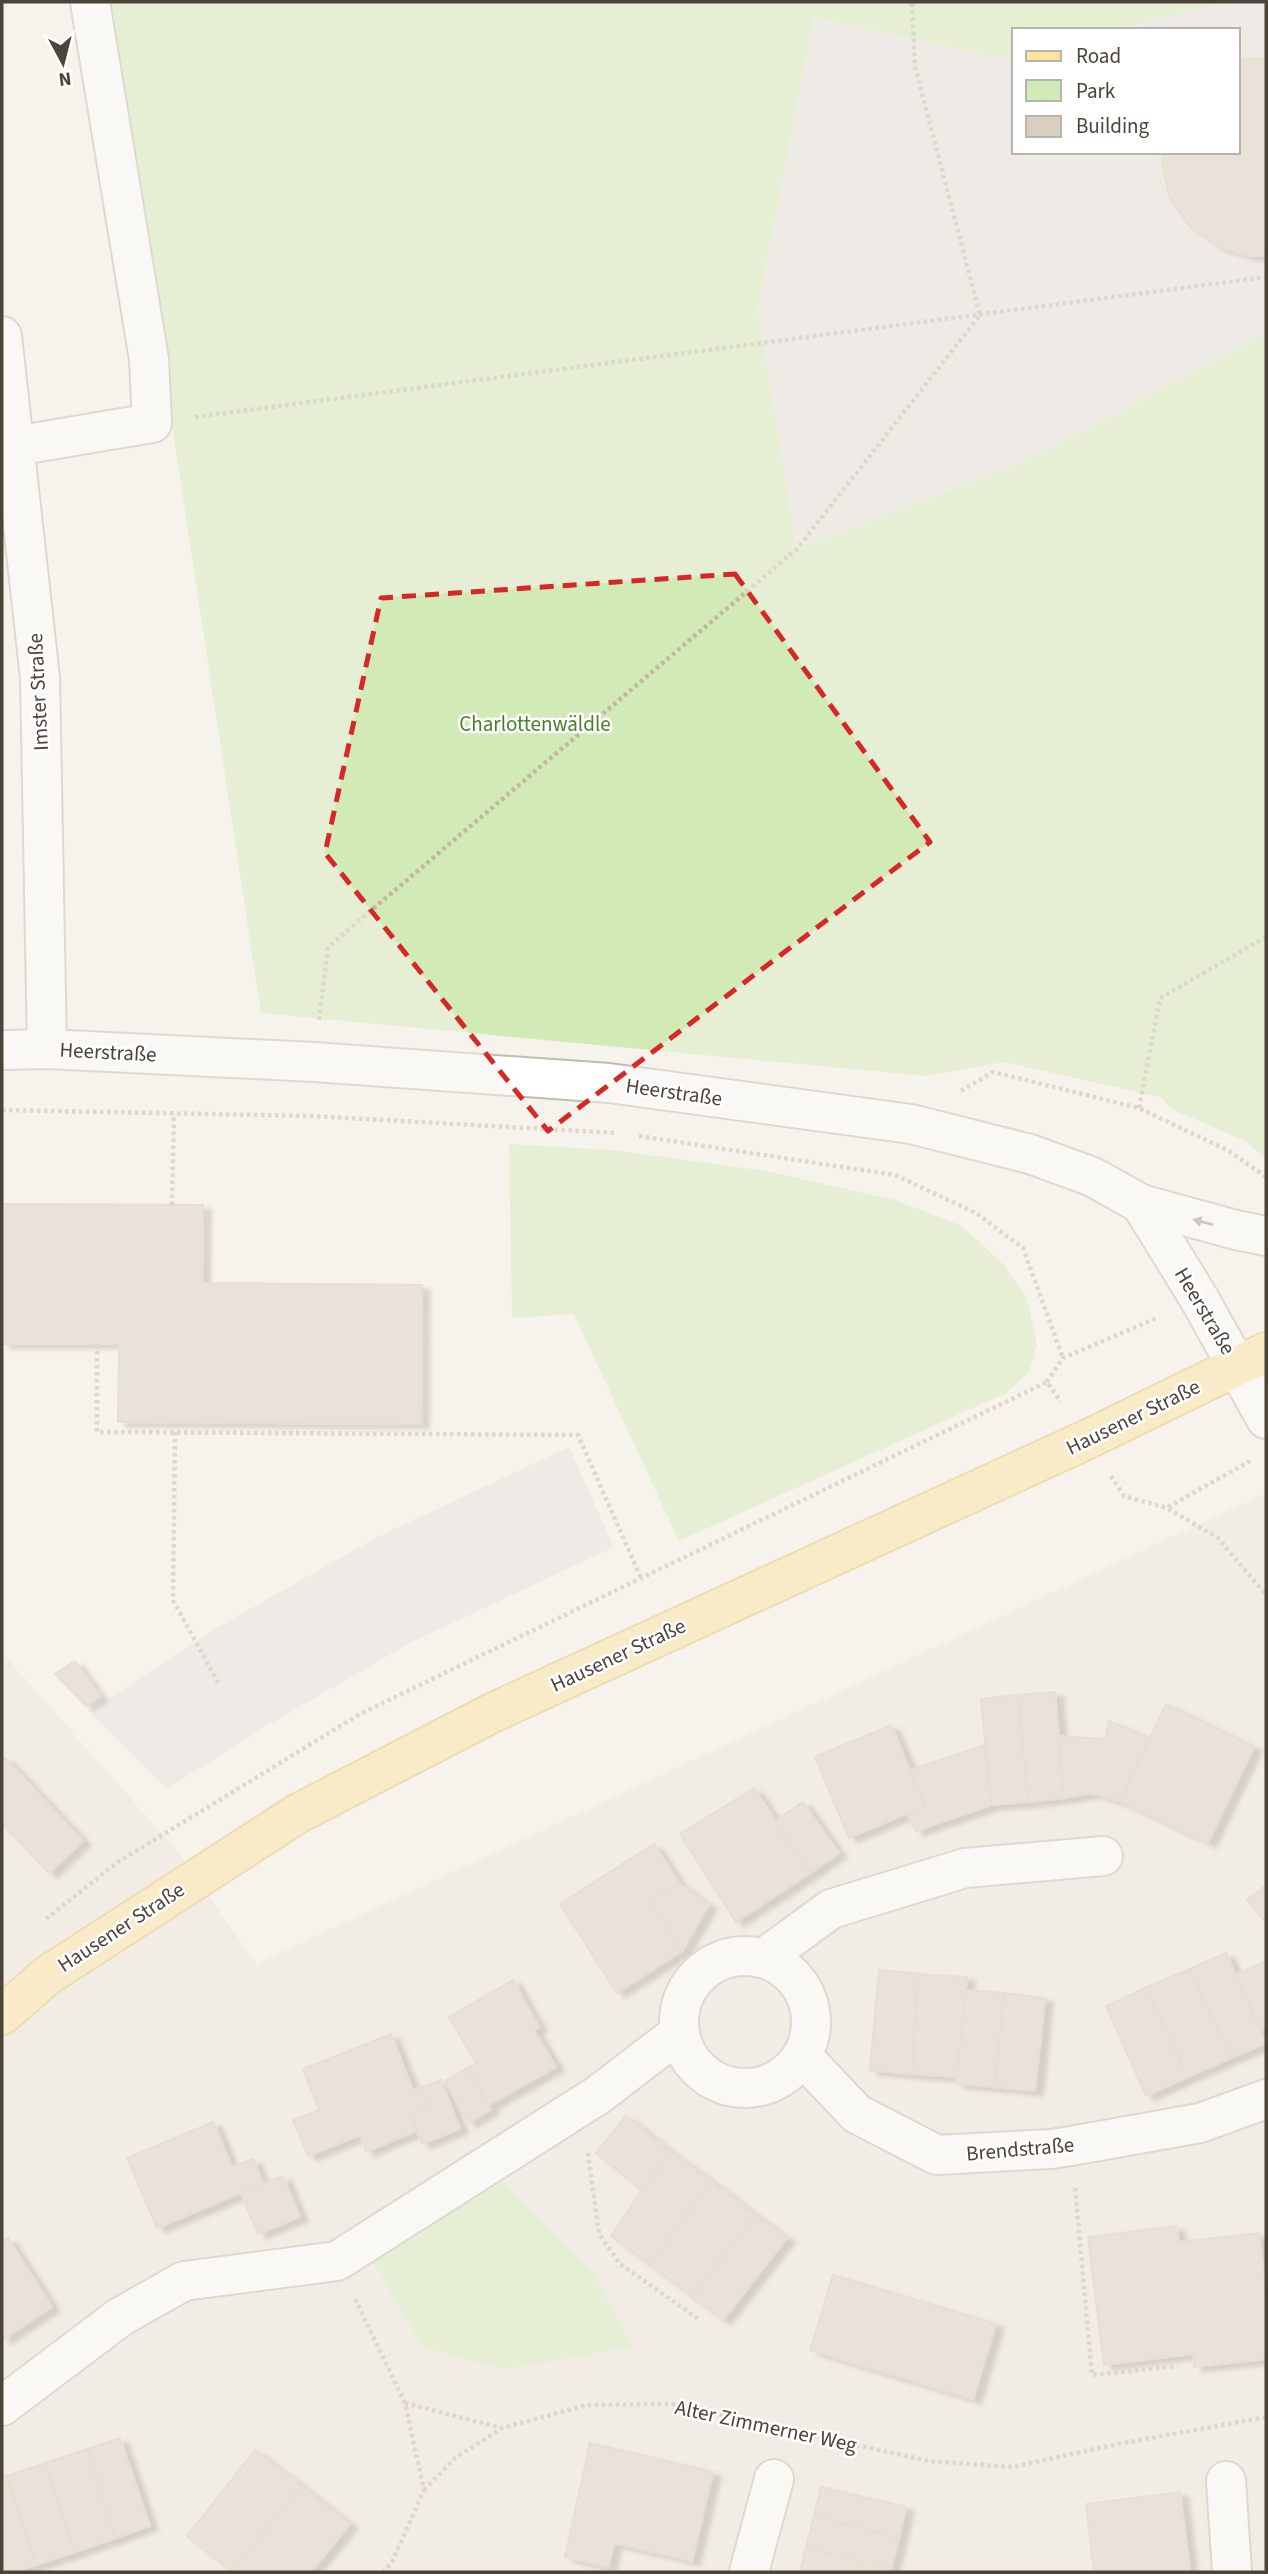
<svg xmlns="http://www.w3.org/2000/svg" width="1268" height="2574" viewBox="0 0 1268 2574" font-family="'Source Sans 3',sans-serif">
  <defs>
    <filter id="shadow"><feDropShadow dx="8" dy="4.5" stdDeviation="2" flood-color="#0004"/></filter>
  </defs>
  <rect width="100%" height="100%" fill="#f6f3ec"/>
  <!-- residential -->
  <polygon fill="#eae5da" points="1266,1493 1266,2572 2,2572 2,1657 5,1656 179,1853 256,1964"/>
  <!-- green -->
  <g fill="#d2eab5">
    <polygon points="108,2 1230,2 1115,30 1014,30 1014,54 999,58 814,18 758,309 797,549 1030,459 1266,333 1266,1159 1245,1141 1172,1109 1160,1097 1004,1062 925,1076 261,1013"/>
    <polygon points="509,1144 612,1150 766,1171 895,1200 962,1226 1005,1266 1027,1298 1037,1345 1029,1372 1006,1393 679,1541 574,1314 512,1318"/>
    <polygon points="488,2166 592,2270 632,2347 503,2369 423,2347 374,2263"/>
  </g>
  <!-- parking -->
  <g fill="#e5e3e0">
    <polygon points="1230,2 1266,2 1266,333 1030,459 797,549 758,309 814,18 999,58 1014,54 1014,152 1238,152 1238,30 1115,30"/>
    <polygon points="569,1447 614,1547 412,1642 268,1725 167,1789 89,1711 213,1630 377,1537"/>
  </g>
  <!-- building -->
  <g fill="#d8cfc1" stroke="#d3c7b4" stroke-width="2" filter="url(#shadow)">
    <polygon points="1266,58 1266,256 1250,256 1217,246 1189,226 1170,198 1162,164 1163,152 1238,152 1238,60"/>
    <polygon points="2,1204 203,1205 202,1283 422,1285 421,1424 118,1422 119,1344 2,1344"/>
    <polygon points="75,1661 100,1696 86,1706 55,1674"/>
    <polygon points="1055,1692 1064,1798 1028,1802 1018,1695"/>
    <polygon points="1018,1695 1028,1802 991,1805 981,1699"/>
    <polygon points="1166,1704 1254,1747 1208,1843 1120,1801"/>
    <polygon points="1109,1721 1150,1738 1120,1801 1092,1793 1064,1798 1058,1736 1105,1739"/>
    <polygon points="891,1725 925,1806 849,1838 815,1757"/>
    <polygon points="985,1745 991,1805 916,1831 907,1813 925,1806 910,1770"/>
    <polygon points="5,1758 83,1841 49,1873 5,1826 2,1829 2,1761"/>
    <polygon points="754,1788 810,1873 736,1922 680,1834"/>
    <polygon points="803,1802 839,1853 810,1873 774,1822"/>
    <polygon points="654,1844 679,1883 650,1901 682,1951 617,1993 560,1904"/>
    <polygon points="679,1883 709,1905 682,1951 650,1901"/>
    <polygon points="1266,1885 1266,1923 1247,1900"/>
    <polygon points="1226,1953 1266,2043 1231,2058 1189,1969"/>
    <polygon points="1263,1962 1266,1969 1266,2028 1261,2030 1235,1975"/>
    <polygon points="1189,1969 1231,2058 1188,2077 1145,1988"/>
    <polygon points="879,1970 918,1974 912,2074 870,2070"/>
    <polygon points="918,1974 967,1977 957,2077 912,2074"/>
    <polygon points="513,1980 539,2027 534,2030 556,2067 489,2105 467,2068 476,2063 449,2017"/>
    <polygon points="1145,1988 1188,2077 1146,2096 1106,2006"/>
    <polygon points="966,1990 1004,1993 995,2087 956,2083"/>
    <polygon points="1004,1993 1045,1998 1035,2091 995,2087"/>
    <polygon points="391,2034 413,2090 422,2087 430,2108 410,2115 416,2131 366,2152 360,2135 308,2156 293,2120 319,2110 303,2069"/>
    <polygon points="467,2068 491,2109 469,2123 445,2081"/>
    <polygon points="441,2080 460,2129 422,2144 410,2115 430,2108 422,2087"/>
    <polygon points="626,2116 672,2153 642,2190 596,2153"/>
    <polygon points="213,2122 232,2167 253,2159 263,2184 157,2228 127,2158"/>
    <polygon points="672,2153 711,2181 650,2265 611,2236 642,2190"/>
    <polygon points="283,2176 300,2217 258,2234 241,2193"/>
    <polygon points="711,2181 755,2215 692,2297 650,2265"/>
    <polygon points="755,2215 787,2238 723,2320 692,2297"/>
    <polygon points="1176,2226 1179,2242 1259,2233 1266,2297 1266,2359 1194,2367 1193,2354 1104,2365 1088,2237"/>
    <polygon points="8,2238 52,2307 2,2340 2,2242"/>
    <polygon points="833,2275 996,2324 973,2399 810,2350"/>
    <polygon points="120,2438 150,2526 116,2538 87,2449"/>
    <polygon points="590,2443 713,2472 692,2561 614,2543 608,2567 565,2557"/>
    <polygon points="87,2449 116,2538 75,2552 45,2463"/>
    <polygon points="255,2450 301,2486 233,2572 187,2536"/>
    <polygon points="45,2463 75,2552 36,2565 7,2476"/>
    <polygon points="7,2476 36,2565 12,2572 3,2572 2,2570 2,2478"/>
    <polygon points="301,2486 350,2524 311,2572 233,2572"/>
    <polygon points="821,2487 906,2507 899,2538 814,2516"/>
    <polygon points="1180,2492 1190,2572 1094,2572 1086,2504"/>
    <polygon points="814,2516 899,2538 891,2569 806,2548"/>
    <polygon points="806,2548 891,2569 890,2572 800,2572"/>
  </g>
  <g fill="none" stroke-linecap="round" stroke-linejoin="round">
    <!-- minor casing -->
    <g stroke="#c2bbae" stroke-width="42">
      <g id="minor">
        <polyline points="2,336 40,678 47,1049"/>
        <polyline points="15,446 152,423 149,359 90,2"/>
        <polyline points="2,1050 47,1049 314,1062 609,1083 911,1124 1030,1154 1093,1177 1141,1204 1200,1300 1266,1419"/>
        <polyline points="1141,1204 1236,1230 1266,1236"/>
        <circle cx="745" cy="2022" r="66"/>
        <polyline points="764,1958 831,1909 965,1868 1103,1856"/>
        <polyline points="802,2056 857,2114 937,2155 1051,2149 1071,2146 1200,2123 1266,2099"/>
        <polyline points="2,2406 120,2317 184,2281 337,2261 598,2095 679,2033"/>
        <polyline points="1226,2481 1232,2572"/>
        <polyline points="749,2572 774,2479"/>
      </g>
    </g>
    <!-- major casing -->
    <g stroke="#e6c16a" stroke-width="42">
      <polyline id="major" points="2,2015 48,1975 297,1814 494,1712 1086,1440 1266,1352"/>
    </g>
    <!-- path -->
    <g stroke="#c4b79f" stroke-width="4.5" stroke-dasharray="3.5 3.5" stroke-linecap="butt">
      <polyline points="195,417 1266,277"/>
      <polyline points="319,1020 328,947 797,549 980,315 915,67 912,2"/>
      <polyline points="961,1091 993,1072 1139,1108 1229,1151 1266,1177"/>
      <polyline points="1139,1108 1160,998 1266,937"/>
      <polyline points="2,1110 312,1116 617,1133"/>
      <polyline points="639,1136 895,1175 976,1213 1023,1248 1063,1358"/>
      <polyline points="172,1205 174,1114"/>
      <polyline points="97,1344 97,1432 578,1435 641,1578"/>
      <polyline points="1047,1382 1063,1358 1159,1317"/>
      <polyline points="175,1432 173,1600 220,1686"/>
      <polyline points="1111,1476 1124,1496 1167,1508 1218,1538 1266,1595"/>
      <polyline points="1168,1507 1252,1460"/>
      <polyline points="46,1919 118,1862 360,1714 1047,1382 1061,1402"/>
      <polyline points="588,2153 599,2234 620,2264 700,2320"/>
      <polyline points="1075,2188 1092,2375 1176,2366"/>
      <polyline points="355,2299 405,2403 424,2490 392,2562 383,2572"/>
      <polyline points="405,2403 502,2428 587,2405 672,2404 929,2461 1013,2467 1118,2444 1266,2417"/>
      <polyline points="424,2490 455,2458 501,2429"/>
    </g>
    <!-- minor -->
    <use href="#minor" stroke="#fff" stroke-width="38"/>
    <!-- major -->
    <use href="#major" stroke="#ffe39c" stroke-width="38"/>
  </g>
  <!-- one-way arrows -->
  <defs><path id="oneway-solid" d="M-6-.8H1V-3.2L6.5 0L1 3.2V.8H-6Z" transform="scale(1.75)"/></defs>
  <use fill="#9c9892" href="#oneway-solid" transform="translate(1203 1222) rotate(-165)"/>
  <!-- marked area -->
  <path d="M0 0H1268V2574H0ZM735,574L930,842L548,1131L325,853L381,598Z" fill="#f6f3ec" fill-opacity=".55" fill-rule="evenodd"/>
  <path fill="none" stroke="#d62828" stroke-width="5" stroke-dasharray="14 9" stroke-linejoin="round" d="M735,574L930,842L548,1131L325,853L381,598Z"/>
  <g text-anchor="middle" stroke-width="5" stroke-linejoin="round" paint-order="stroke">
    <!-- street labels -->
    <g font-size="21" fill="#4b4439" stroke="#fff">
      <text transform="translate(38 692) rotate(-93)" y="7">Imster Straße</text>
      <text transform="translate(108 1052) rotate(3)" y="7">Heerstraße</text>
      <text transform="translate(674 1092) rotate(8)" y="7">Heerstraße</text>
      <text transform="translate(1205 1311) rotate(59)" y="7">Heerstraße</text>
      <text transform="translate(1133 1417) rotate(-26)" y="7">Hausener Straße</text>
      <text transform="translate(618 1655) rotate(-25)" y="7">Hausener Straße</text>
      <text transform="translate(121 1927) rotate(-33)" y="7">Hausener Straße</text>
      <text transform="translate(1020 2149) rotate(-5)" y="7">Brendstraße</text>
      <text transform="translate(766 2426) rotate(12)" y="7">Alter Zimmerner Weg</text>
    </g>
    <!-- park labels -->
    <g font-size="21" fill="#4a7f2a" stroke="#fff">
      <text x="535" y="731">Charlottenwäldle</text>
    </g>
  </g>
  <!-- border -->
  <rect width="1268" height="2574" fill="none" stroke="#4b4439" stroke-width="7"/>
  <!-- legend -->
  <rect x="1012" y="28" width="228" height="126" fill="#ffffff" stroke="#b7b4b0" stroke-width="2"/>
  <rect x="1026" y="51" width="35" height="10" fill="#ffe39c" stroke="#b7b4b0" stroke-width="2"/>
  <text x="1076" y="63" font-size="21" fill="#4b4439">Road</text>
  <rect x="1026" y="80" width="35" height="21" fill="#d2eab5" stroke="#b7b4b0" stroke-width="2"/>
  <text x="1076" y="98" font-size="21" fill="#4b4439">Park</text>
  <rect x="1026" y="116" width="35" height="21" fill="#d8cfc1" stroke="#b7b4b0" stroke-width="2"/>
  <text x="1076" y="133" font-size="21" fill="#4b4439">Building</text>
  <!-- north arrow -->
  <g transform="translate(63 63) rotate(173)" stroke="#ffffff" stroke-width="5" paint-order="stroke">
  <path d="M0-5L12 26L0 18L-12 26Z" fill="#4b4439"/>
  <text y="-10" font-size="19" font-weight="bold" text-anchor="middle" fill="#4b4439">N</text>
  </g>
</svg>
